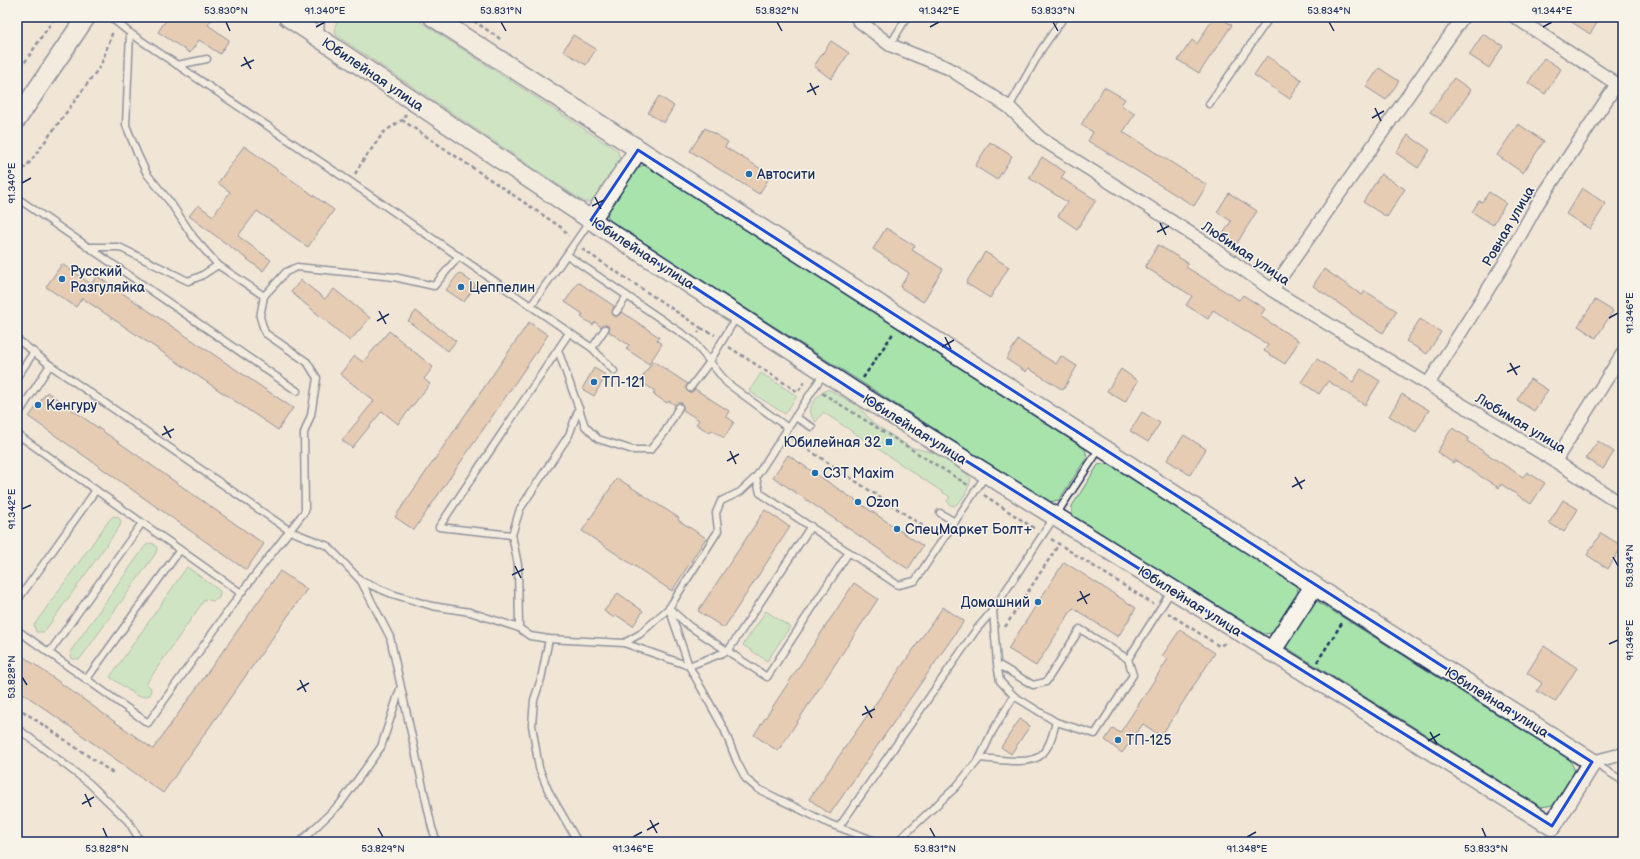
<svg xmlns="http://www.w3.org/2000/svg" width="1640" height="859" viewBox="0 0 1640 859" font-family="'Balsamiq Sans',sans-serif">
  <rect width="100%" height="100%" fill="#f1e5d5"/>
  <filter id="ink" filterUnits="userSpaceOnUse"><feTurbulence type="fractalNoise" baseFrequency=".025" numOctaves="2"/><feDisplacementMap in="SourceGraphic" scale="8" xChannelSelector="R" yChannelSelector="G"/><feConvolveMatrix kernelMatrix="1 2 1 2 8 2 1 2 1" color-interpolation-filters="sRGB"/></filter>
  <g filter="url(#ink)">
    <!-- green -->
    <g fill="#a7e3aa" stroke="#618984">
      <polygon points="340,17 413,17 618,151 620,161 592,202 584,202 336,35 335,26"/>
      <polygon points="645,165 1085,449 1087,457 1059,500 1049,502 609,221 606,210 634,168"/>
      <polygon points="761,373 797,396 785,414 749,391"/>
      <path d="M828,389L858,406L874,424L910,447L935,453L967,474L971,479C969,488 963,501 954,506L950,505L947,501L950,497L823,412L816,422C803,409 816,396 828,389Z"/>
      <polygon points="1107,463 1297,585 1298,594 1273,633 1264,634 1076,519 1072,514 1072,506 1098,465"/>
      <polygon points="114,516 118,517 121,521 120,526 44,632 36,632 34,625 110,519"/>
      <polygon points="150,543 154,544 157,548 156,553 80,659 72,659 70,652 146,545"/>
      <polygon points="187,567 220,591 219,598 213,601 205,599 146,684 151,688 150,695 144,697 137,696 110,677"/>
      <polygon points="1315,600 1570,760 1575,771 1554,805 1541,807 1284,646"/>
      <polygon points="766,611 790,627 767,661 743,645"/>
    </g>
    <!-- building -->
    <g fill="#d9ad8a" stroke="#1b2f5e">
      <polygon points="168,17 213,17 208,25 229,40 220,54 199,40 190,53 158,32"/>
      <polygon points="1214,17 1219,17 1232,25 1199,73 1178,60 1192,40 1197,44"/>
      <polygon points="1564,17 1601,17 1590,34"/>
      <polygon points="1483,34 1503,46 1489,68 1469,55"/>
      <polygon points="573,35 596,49 586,65 563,51"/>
      <polygon points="831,41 849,53 831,79 814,66"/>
      <polygon points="1267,56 1302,80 1290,99 1254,75"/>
      <polygon points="1544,58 1561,69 1545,94 1528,83"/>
      <polygon points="1379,68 1399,81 1386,100 1366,87"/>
      <polygon points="1454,78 1471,90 1448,124 1430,112"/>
      <polygon points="1104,87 1125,99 1121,105 1135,114 1123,132 1207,185 1194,206 1088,141 1093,132 1081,125"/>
      <polygon points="659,96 674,106 664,123 648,113"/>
      <polygon points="1518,124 1544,141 1523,173 1497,155"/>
      <polygon points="705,128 728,142 725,147 771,175 759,194 690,151"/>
      <polygon points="1408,135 1430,150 1418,168 1396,153"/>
      <polygon points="990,142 1012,156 997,180 975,166"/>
      <polygon points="244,146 334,210 308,247 257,211 238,236 271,260 263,271 189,216 198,205 213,216 230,192 218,183"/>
      <polygon points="1042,157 1065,172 1061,178 1096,200 1077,229 1058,216 1067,202 1029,178"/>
      <polygon points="1381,174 1405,189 1387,217 1363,202"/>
      <polygon points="1582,188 1606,204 1590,229 1566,214"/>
      <polygon points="1489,192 1506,203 1493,225 1472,212 1479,201 1482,202"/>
      <polygon points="1229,193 1257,211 1237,243 1223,234 1231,221 1217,212"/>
      <polygon points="886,228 915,246 912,250 943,269 923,302 900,287 909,273 873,249"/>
      <polygon points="1158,245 1188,263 1186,267 1239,300 1243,295 1265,309 1260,316 1299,341 1285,364 1264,351 1268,345 1213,310 1208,319 1186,305 1192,296 1145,267"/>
      <polygon points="985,252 1009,267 990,298 966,283"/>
      <polygon points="62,264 91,284 97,276 293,408 278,430 82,298 76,307 46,287"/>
      <polygon points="1324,269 1362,295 1365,291 1397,311 1383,333 1351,313 1351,312 1313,286"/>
      <polygon points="459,273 476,285 464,302 446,290"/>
      <polygon points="301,280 325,299 334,289 370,318 350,341 291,292"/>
      <polygon points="578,282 614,306 612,312 614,316 618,316 622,312 659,337 657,340 662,344 649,364 626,349 629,345 609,332 609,329 608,326 605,325 601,327 595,322 593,325 581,317 583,314 565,302"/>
      <polygon points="1595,300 1613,311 1596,338 1578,326"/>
      <polygon points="416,311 456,341 448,351 408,321"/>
      <polygon points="1420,319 1441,332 1427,354 1406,341"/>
      <polygon points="529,322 548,335 414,530 395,517"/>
      <polygon points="389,331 433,367 424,379 430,384 398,424 382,411 352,448 342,440 374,401 340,374 355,356 363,362"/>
      <polygon points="1018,340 1056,364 1061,356 1077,366 1063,390 1028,368 1026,372 1006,359"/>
      <polygon points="1317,359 1353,382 1361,369 1380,381 1365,405 1328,381 1319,394 1301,382"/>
      <polygon points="653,361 688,384 686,388 688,392 691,392 695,389 729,411 726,416 734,422 724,438 712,430 710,433 696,424 699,420 683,410 683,407 682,403 679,403 675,405 669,401 667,403 653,394 655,391 640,381"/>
      <polygon points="594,368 606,375 594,396 582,389"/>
      <polygon points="1121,369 1138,381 1125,402 1107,391"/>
      <polygon points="1530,379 1548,390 1534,411 1517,400"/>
      <polygon points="47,392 264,544 246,570 29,417"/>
      <polygon points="1402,394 1429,410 1416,432 1389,416"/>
      <polygon points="1142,412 1160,423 1148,442 1130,431"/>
      <polygon points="1452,428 1469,438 1467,441 1523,477 1527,472 1545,483 1531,504 1501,484 1499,488 1455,460 1453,463 1437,452"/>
      <polygon points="1184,435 1206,449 1190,475 1167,460"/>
      <polygon points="1598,441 1614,452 1603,469 1586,458"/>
      <polygon points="788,455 923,546 908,569 773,477"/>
      <polygon points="617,478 679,518 678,520 706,538 672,591 582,531"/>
      <polygon points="1563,500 1578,509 1564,532 1549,523"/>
      <polygon points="765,510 790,527 724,628 698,611"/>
      <polygon points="1601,533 1622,546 1608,569 1587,555"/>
      <polygon points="1064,562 1136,608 1118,637 1073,608 1036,666 1008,649"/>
      <polygon points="280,571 307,589 163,793 17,689 17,652 153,749"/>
      <polygon points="854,583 878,599 778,751 754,735"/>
      <polygon points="618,593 643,611 633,626 616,615 614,618 604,611"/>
      <polygon points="943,607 964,621 830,814 809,799"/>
      <polygon points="1180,630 1215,653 1161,736 1143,724 1122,753 1105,740 1113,728 1120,733 1168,659 1162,656"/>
      <polygon points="1544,646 1577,668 1555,702 1537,691 1542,683 1527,673"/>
      <polygon points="1020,719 1030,726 1011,754 1001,747"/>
    </g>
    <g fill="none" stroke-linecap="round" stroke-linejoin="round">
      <!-- lane casing -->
      <g stroke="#1b2f5e" stroke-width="9">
        <g id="lane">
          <polyline points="110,17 130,33 349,181 592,348 614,371"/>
          <polyline points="130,33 126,125 137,153 147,174 170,202 194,238 218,265 264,296"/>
          <polyline points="320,35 321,17"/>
          <polyline points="890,45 907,17"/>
          <polyline points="177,65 207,59"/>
          <polyline points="1209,104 1270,17"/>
          <polyline points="1009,107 1041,50 1064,17"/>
          <polyline points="17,198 297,391"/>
          <polyline points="87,247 119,247 188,281 201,276 218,265"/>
          <polyline points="567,255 693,341 727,383 788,428"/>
          <polyline points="531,306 590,221"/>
          <polyline points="616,312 627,296"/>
          <polyline points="17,339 50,365 290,531 328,546 361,581 392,594 432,606 470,612 519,628 530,636 549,639 624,643 689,666 728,651 811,526"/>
          <polyline points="592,348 605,329"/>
          <polyline points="558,350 585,426 598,439 633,450 650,450 665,432 679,407"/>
          <polyline points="824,373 756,477 760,493 898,585 915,581 986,475"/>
          <polyline points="17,377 34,352"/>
          <polyline points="690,388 709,363 737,316"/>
          <polyline points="17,416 50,365"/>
          <polyline points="795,417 812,427"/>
          <polyline points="17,434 241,593 305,511 304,433 311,415 317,378 307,362 265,333 260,317 264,296 286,272 297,267 394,277 434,286 459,256"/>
          <polyline points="940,513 955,522"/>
          <polyline points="512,535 439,527 569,333"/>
          <polyline points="361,581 390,637 432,828 437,842"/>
          <polyline points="17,601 96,490"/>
          <polyline points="669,608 689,666 724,729 737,762 746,779 758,789 830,824 878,842"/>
          <polyline points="670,609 689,626 767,677 849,552"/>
          <polyline points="993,610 997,664 1033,685 1046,682 1080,629 1128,659 1133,675 1095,734 1056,722 1014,696 1000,681 997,664"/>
          <polyline points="519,628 518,565 512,535 520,509 569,435 579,408"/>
          <polyline points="17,630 148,723 241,593"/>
          <polyline points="549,639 541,679 534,700 532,725 539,768 548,790 575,837 577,842"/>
          <polyline points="624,643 640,634 669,608 718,531 716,513 721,501 740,492 756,477"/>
          <polyline points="49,653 142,523"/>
          <polyline points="1128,659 1172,590"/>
          <polyline points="86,680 180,550"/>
          <polyline points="17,728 89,783 128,821 141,842"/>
          <path d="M980,758C995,759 1030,766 1041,755C1050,747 1053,733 1056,722"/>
          <polyline points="1594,763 1623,781"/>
          <polyline points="839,827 976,630 993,610 1100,448"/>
          <polyline points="300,842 340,804 381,747 400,689"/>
          <polyline points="899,842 902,837 956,787 980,758 992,732 1014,696"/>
        </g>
      </g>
      <!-- street casing -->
      <g stroke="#1b2f5e" stroke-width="15">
        <g id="street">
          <polyline points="1515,17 1623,88"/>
          <polyline points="858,20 890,45 948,68 1009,107 1040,138 1209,245 1272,290 1555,461 1623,505"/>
          <polyline points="1272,290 1463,17"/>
          <polyline points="1428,384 1504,264 1538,203 1617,84"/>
          <polyline points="1555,461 1623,353"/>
          <polyline points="1592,762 1623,754"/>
        </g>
      </g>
      <!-- secondary casing -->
      <g stroke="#1b2f5e" stroke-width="21">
        <g id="secondary">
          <polyline points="288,17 591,220 854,391 1552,826 1592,762 1350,609 1101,447 433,17"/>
          <polyline points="17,119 86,17"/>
          <polyline points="591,220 638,150"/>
          <polyline points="1271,652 1314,586"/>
        </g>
      </g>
      <!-- path -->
      <g stroke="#1b2f5e" stroke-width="2.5" stroke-dasharray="4 3" stroke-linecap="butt">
        <polyline points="468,17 499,38 500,41"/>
        <polyline points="17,74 55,17"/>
        <polyline points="406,114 402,120 562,228 568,236"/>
        <polyline points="17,174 27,166 101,65 113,31"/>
        <polyline points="355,174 362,162 384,132 402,120"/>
        <polyline points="582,249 701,328 698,333"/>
        <polyline points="701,328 715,335"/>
        <polyline points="729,347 798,392 804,382 805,383"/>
        <polyline points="863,378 894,332"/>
        <polyline points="822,393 968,485"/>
        <polyline points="791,438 935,534"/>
        <polyline points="984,495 1035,529"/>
        <polyline points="1051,539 1153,604"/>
        <polyline points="1168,613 1219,646 1228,642"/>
        <polyline points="1005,627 1059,544"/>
        <polyline points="1317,662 1342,623"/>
        <polyline points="17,707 113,773"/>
      </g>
      <!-- lane -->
      <use href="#lane" stroke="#f7f3e8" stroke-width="6"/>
      <!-- street -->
      <use href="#street" stroke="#f7f3e8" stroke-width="12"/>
      <!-- secondary -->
      <use href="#secondary" stroke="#f7f3e8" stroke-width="18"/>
    </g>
  </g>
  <!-- marked area -->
  <path d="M0 0H1640V859H0ZM638,150L1592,762L1552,826L854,391L591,220Z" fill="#f1e5d5" fill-opacity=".55" fill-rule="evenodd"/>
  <path fill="none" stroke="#1d4ed8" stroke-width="3" stroke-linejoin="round" d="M638,150L1592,762L1552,826L854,391L591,220Z"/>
  <!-- ticks -->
  <path fill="none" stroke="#1b2f5e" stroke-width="1.5" d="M226,22L230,31M501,22L506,31M777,22L782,31M1053,22L1058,31M1329,22L1334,31M316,27L325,22M930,27L939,22M1543,27L1552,22M244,57L251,69M241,66L254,60M810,83L816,95M807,92L819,86M1375,108L1381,121M1372,118L1384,111M22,183L31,178M595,197L601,209M592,206L604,200M1160,223L1166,235M1157,232L1169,226M379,311L386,324M1609,318L1618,313M377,321L389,314M945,337L951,349M942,347L954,340M1510,363L1517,375M1507,372L1520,366M164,426L171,438M162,435L174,429M730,451L736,464M727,461L739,454M1295,477L1302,489M1292,487L1305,480M22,509L31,505M1613,557L1618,566M515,566L521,578M512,575L524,569M1080,591L1087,604M1077,601L1090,594M1609,644L1618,640M22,677L27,685M300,680L306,692M297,690L309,683M865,706L872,718M862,715L875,709M1430,732L1437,744M1428,741L1440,734M85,794L91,807M82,804L94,797M650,820L657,833M103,828L107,837M378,828L383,837M930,828L935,837M1482,828L1486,837M647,830L659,823M633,837L642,832M1247,837L1256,832"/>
  <!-- markers -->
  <g fill="#1f6fb2" stroke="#f7f3e8" stroke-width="1.5">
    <circle cx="749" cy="174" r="4"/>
    <circle cx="62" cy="279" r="4"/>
    <circle cx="461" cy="287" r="4"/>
    <circle cx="594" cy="382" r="4"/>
    <circle cx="38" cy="405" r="4"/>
    <rect x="885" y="438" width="8" height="8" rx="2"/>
    <circle cx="815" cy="473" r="4"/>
    <circle cx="858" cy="502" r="4"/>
    <circle cx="897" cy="529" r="4"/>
    <circle cx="1038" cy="602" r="4"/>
    <circle cx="1118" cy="740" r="4"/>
  </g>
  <g text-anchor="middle" stroke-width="3" stroke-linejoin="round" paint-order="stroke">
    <!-- street labels -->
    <g font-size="14" fill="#1b2f5e" stroke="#f7f3e8">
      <text transform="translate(373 74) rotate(34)" y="5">Юбилейная улица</text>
      <text transform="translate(1508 226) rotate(-60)" y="5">Ровная улица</text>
      <text transform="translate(643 253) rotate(33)" y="5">Юбилейная улица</text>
      <text transform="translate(1246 253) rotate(34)" y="5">Любимая улица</text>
      <text transform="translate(1521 423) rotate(31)" y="5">Любимая улица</text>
      <text transform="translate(915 429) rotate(32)" y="5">Юбилейная улица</text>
      <text transform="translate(1190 601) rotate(32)" y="5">Юбилейная улица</text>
      <text transform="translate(1497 702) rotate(32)" y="5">Юбилейная улица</text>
    </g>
    <!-- poi labels -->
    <g font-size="14" fill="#1b2f5e" stroke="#f7f3e8" text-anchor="start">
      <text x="757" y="179">Автосити</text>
      <text x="70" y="276">Русский<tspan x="70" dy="16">Разгуляйка</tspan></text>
      <text x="469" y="292">Цеппелин</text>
      <text x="602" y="387">ТП-121</text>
      <text x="46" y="410">Кенгуру</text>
      <text x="881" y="447" text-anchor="end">Юбилейная 32</text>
      <text x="823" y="478">СЗТ Maxim</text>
      <text x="866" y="507">Ozon</text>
      <text x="905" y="534">СпецМаркет Болт+</text>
      <text x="1030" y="607" text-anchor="end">Домашний</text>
      <text x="1126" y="745">ТП-125</text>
    </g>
  </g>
  <!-- margin -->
  <rect width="1640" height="859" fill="none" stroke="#f7f3e8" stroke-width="44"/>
  <rect x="22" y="22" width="1596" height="815" fill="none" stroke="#1b2f5e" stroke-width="1.5"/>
  <g font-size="10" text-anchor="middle" fill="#1b2f5e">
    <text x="226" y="14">53.830°N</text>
    <text x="325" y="14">91.340°E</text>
    <text x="501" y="14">53.831°N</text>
    <text x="777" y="14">53.832°N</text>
    <text x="939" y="14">91.342°E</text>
    <text x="1053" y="14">53.833°N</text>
    <text x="1329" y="14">53.834°N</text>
    <text x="1552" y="14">91.344°E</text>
    <text transform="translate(11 183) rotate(-90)" y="4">91.340°E</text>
    <text transform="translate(1629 313) rotate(-90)" y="4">91.346°E</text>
    <text transform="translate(11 509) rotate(-90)" y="4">91.342°E</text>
    <text transform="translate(1629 566) rotate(-90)" y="4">53.834°N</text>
    <text transform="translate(1629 640) rotate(-90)" y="4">91.348°E</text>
    <text transform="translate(11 677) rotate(-90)" y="4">53.828°N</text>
    <text x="107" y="852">53.828°N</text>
    <text x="383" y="852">53.829°N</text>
    <text x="633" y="852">91.346°E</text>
    <text x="935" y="852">53.831°N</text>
    <text x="1247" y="852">91.348°E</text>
    <text x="1486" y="852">53.833°N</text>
  </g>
</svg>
